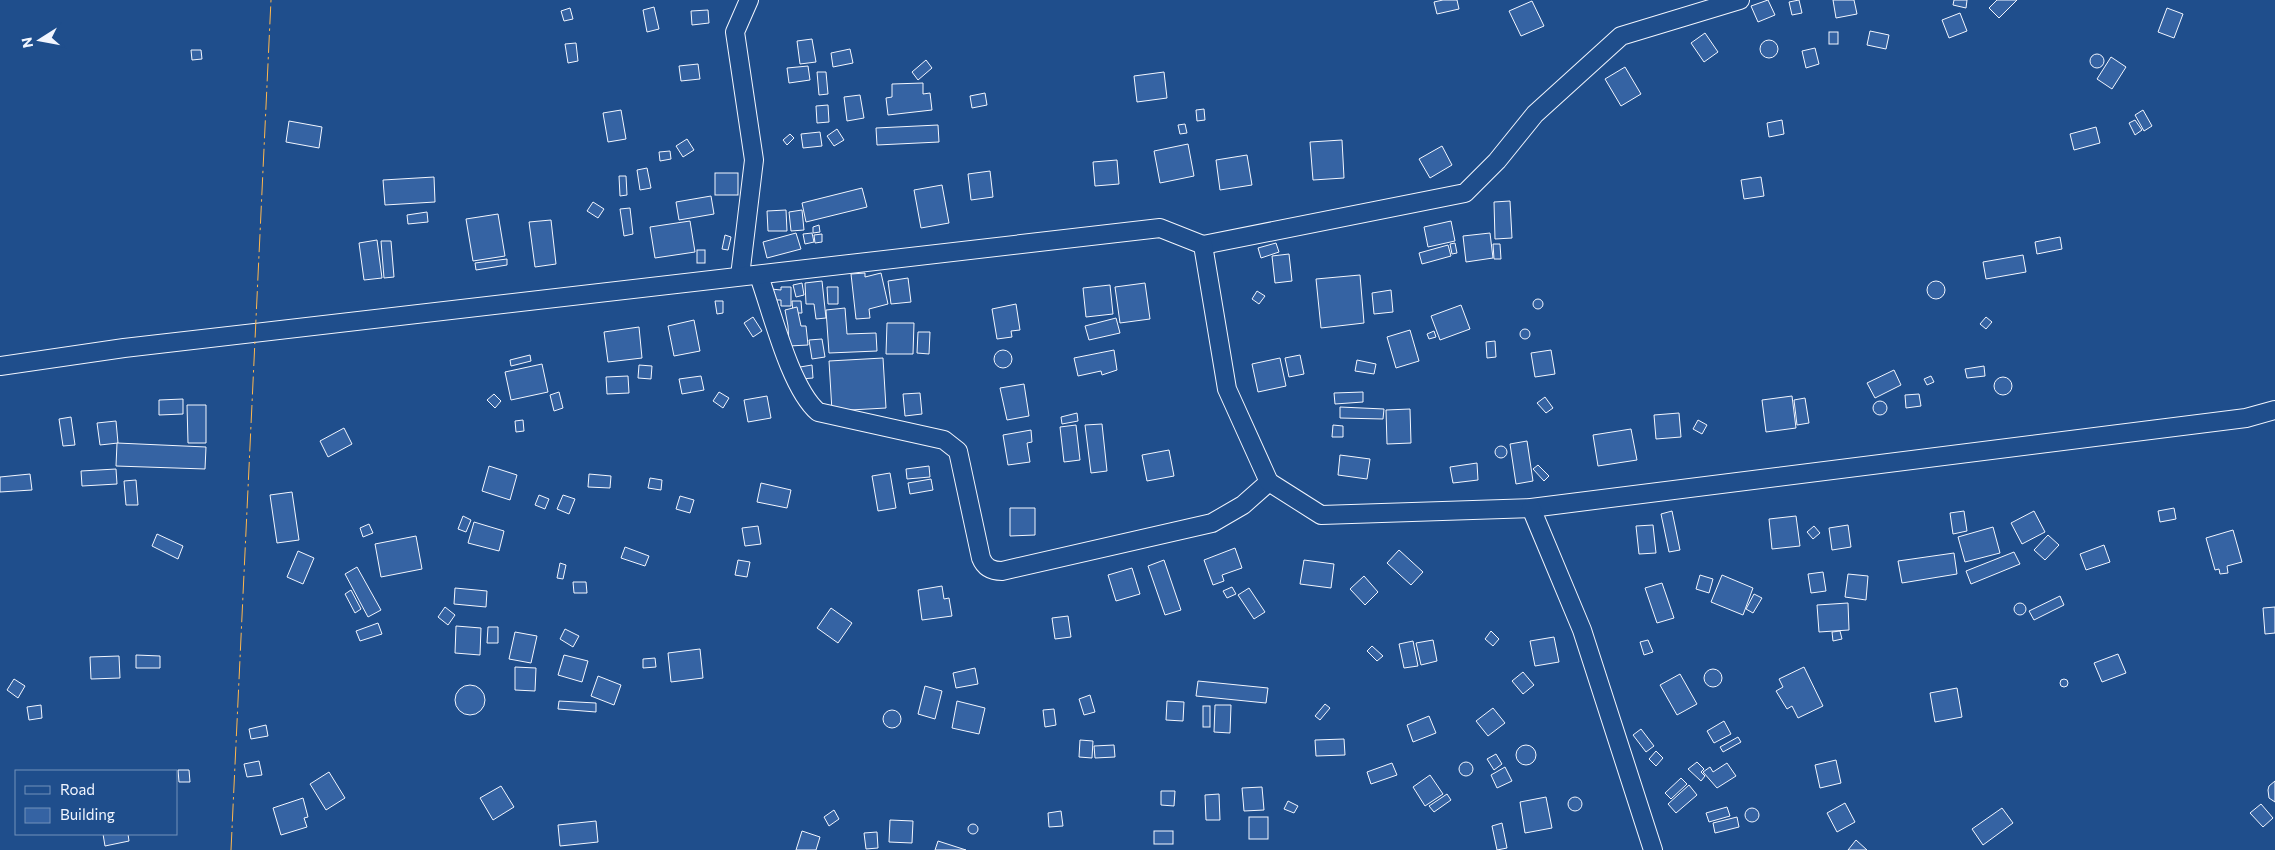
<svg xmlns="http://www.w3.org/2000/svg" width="2275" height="850" viewBox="0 0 2275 850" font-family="Commissioner,sans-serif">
  <rect width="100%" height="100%" fill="#1f4e8c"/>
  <!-- building -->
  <g fill="#3563a3" stroke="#f2f6ff">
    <polygon points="1443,0 1457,0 1459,9 1437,14 1434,2"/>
    <polygon points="1768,0 1775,15 1758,22 1751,6"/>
    <polygon points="1799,0 1802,13 1792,15 1789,2"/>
    <polygon points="1833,0 1854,0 1857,14 1836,18"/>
    <polygon points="1954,0 1967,0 1966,8 1953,5"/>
    <polygon points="1997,0 2017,0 1999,18 1989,8"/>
    <polygon points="1532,1 1544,26 1521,36 1509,11"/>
    <polygon points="654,7 659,29 647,32 643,10"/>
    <polygon points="570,8 573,19 564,21 561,11"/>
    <polygon points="2167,8 2183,14 2174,38 2158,32"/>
    <polygon points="708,10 709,23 692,25 691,11"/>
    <polygon points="1960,13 1967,31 1949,38 1942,20"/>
    <polygon points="1870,31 1889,35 1886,49 1867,45"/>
    <rect x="1829" y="32" width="9" height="12"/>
    <polygon points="1705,33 1718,52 1704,62 1691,43"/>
    <polygon points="812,39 816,62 800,64 797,41"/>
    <circle cx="1769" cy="49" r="9"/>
    <polygon points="576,43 578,61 568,63 565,44"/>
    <polygon points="1815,48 1819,64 1806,68 1802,51"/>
    <polygon points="850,49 853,63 833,67 831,53"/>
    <polygon points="191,50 201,50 202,59 192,60"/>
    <circle cx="2097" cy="61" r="7"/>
    <polygon points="2111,57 2126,67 2112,89 2097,79"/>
    <polygon points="926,60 932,68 918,80 912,72"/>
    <polygon points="698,64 700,79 681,81 679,66"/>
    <polygon points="808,66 810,80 789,83 787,68"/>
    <polygon points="1625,67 1641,94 1621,106 1605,79"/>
    <polygon points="817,72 826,72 828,94 819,95"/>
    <polygon points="1164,72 1167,98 1137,102 1134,76"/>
    <polygon points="923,83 923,94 930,93 932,110 888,115 886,98 892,97 892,84"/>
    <polygon points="985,93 987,105 972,108 970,96"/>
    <polygon points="860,95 864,118 847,121 844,97"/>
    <polygon points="828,105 829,122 817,123 816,106"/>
    <polygon points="1204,109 1205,120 1197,121 1196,110"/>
    <polygon points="621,110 626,139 608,142 603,113"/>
    <polygon points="2143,110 2152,126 2144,131 2135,115"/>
    <polygon points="1782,120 1784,134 1769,137 1767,123"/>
    <polygon points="2135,120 2142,130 2135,135 2129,123"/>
    <polygon points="289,121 322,127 319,148 286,142"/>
    <polygon points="1185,124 1187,133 1180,134 1178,125"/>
    <polygon points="938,125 939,142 877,145 876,128"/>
    <polygon points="2096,127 2100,143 2074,150 2070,134"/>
    <polygon points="837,129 844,140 834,146 827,136"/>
    <polygon points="820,132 822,146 803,148 801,134"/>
    <polygon points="790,134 794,138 787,145 783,140"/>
    <polygon points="687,139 694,150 683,157 676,146"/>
    <polygon points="1342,140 1344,178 1313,180 1310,142"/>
    <polygon points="1188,144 1194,176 1160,183 1154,151"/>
    <polygon points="1442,146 1452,165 1430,178 1419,159"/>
    <polygon points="670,151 671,159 660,161 659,152"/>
    <polygon points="1247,155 1252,185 1220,190 1216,160"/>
    <polygon points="1117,160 1119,184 1095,186 1093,162"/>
    <polygon points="647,168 651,188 640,190 637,170"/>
    <polygon points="990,171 993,197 971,200 968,174"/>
    <rect x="715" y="173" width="23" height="22"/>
    <polygon points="619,176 626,176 627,195 620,196"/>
    <polygon points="434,177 435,202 385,205 383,180"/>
    <polygon points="1761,177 1764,196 1744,199 1741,180"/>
    <polygon points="942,185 949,223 921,228 914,190"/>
    <polygon points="862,188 867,207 806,222 802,203"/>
    <polygon points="711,196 714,214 679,220 676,202"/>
    <polygon points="1510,201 1512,238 1495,239 1494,202"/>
    <polygon points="593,202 604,209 598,218 587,211"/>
    <polygon points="630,208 633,234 624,236 620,209"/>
    <polygon points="786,210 787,231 768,231 767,211"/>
    <polygon points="802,210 804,230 791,231 789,212"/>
    <polygon points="427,212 428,222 408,224 407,215"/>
    <polygon points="498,214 505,256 473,261 466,219"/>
    <polygon points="551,220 556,264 535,267 529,222"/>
    <polygon points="690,221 695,252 655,258 650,227"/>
    <polygon points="1451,221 1455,241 1428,247 1424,227"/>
    <polygon points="819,225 820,232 813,233 813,227"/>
    <polygon points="796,233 801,249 767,258 763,242"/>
    <polygon points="812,233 814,242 805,244 803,234"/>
    <polygon points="1490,233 1493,258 1466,262 1463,236"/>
    <polygon points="822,234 822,242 815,243 814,235"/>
    <polygon points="725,235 731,237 728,250 722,249"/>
    <polygon points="2060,237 2062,249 2037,254 2035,242"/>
    <polygon points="377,240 382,278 364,280 359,243"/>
    <polygon points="381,241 391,241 394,277 384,278"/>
    <polygon points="1276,243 1279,252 1261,258 1258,248"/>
    <polygon points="1455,243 1457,253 1452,254 1450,244"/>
    <polygon points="1493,244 1500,244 1501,259 1494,259"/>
    <polygon points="1448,245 1451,256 1422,264 1419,253"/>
    <rect x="697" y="250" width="8" height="13"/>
    <polygon points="1289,254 1292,281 1275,283 1272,256"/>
    <polygon points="2023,255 2026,272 1986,279 1983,262"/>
    <polygon points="507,259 507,265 476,270 475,263"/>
    <polygon points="865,273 865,277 881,273 888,304 869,309 870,318 856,319 851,274"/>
    <polygon points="1360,275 1364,323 1321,328 1316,279"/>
    <polygon points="908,278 911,302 891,304 888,281"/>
    <circle cx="1936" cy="290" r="9"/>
    <polygon points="822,281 826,318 816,319 814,304 806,304 805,283"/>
    <polygon points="802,283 804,295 796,297 793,285"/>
    <polygon points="1145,283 1150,319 1120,323 1115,287"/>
    <polygon points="1110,285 1113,314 1086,317 1083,288"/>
    <polygon points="781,287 791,287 791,306 781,306 781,300 772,300 771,289 781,290"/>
    <polygon points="827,287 838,287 838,304 828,304"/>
    <polygon points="1391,290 1393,312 1374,314 1372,293"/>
    <polygon points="1257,291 1265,296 1259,304 1252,299"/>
    <circle cx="1538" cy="304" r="5"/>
    <polygon points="715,301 723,301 723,313 717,314"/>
    <polygon points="792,301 801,301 802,313 793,313"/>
    <polygon points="1016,304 1020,330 1011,331 1012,337 997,339 992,309"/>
    <polygon points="1461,305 1470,329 1440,340 1431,316"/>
    <polygon points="797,307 801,326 806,326 808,345 789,346 788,326 785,310"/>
    <polygon points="845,308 847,334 876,333 877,351 829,353 826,310"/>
    <polygon points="753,317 762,331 753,337 744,323"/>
    <polygon points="1986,317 1992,322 1986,329 1980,324"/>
    <polygon points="1116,318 1120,333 1089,340 1085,326"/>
    <polygon points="694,320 700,351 674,356 668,326"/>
    <polygon points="887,323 914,323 913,354 886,354"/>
    <polygon points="639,327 642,358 608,362 604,332"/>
    <circle cx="1525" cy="334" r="5"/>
    <polygon points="1410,330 1419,361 1396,368 1387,337"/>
    <polygon points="1434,331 1436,337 1429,339 1427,334"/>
    <polygon points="918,332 930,332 929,354 917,353"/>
    <polygon points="822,339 825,357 812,359 809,340"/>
    <polygon points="1495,341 1496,357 1487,358 1486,342"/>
    <circle cx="1003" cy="359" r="9"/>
    <polygon points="1114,350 1117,370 1102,375 1101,371 1078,376 1074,358"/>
    <polygon points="1551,350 1555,374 1535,377 1531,353"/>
    <polygon points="530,355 531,361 511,366 510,360"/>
    <polygon points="1300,355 1304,374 1289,377 1285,358"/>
    <polygon points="883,358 886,408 832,411 829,361"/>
    <polygon points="1280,358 1286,386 1258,392 1252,364"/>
    <polygon points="1357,360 1376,364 1374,374 1355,371"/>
    <polygon points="542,364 548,392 511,400 505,372"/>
    <polygon points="639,365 652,366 651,379 638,378"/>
    <polygon points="812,365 813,378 801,379 800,367"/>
    <polygon points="1984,366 1985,376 1967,378 1965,369"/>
    <polygon points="1894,370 1901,385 1875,398 1867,383"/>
    <polygon points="628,376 629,393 607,394 606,377"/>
    <polygon points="701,376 704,390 682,394 679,379"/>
    <polygon points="1931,376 1934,382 1927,385 1924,379"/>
    <circle cx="2003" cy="386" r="9"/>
    <polygon points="1024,384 1029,416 1007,420 1000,388"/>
    <polygon points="559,392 563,408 554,411 550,395"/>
    <polygon points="719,392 729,398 723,408 713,401"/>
    <polygon points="1363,392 1363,402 1335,404 1334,393"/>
    <polygon points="920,393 922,414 905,416 903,394"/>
    <polygon points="494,394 501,401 495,408 487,400"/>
    <polygon points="1919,394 1921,406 1906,408 1905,395"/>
    <polygon points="767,396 771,418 748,422 744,400"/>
    <polygon points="1792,396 1796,428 1766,432 1762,400"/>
    <polygon points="1545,397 1553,408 1546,413 1537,403"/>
    <polygon points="1805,398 1809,423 1797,425 1794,400"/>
    <polygon points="183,399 183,414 159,415 159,400"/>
    <circle cx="1880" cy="408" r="7"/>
    <polygon points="187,405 206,405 206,443 188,443"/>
    <polygon points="1340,407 1384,409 1383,419 1340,418"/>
    <polygon points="1410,409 1411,443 1387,444 1386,410"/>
    <polygon points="1077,413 1078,421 1062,424 1061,417"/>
    <polygon points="1679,413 1681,437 1656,439 1654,415"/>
    <polygon points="71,417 75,445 63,446 59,419"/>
    <polygon points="523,420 524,431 516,432 515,421"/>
    <polygon points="1698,420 1707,425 1702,434 1693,429"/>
    <polygon points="116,421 118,443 100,445 97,423"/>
    <polygon points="1102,424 1107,471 1091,473 1085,425"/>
    <polygon points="1076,425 1080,460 1064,462 1060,427"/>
    <polygon points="1333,425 1343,426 1343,437 1332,437"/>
    <polygon points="344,428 352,444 328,457 320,441"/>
    <polygon points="1631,429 1637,460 1598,466 1593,435"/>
    <polygon points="1031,430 1032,442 1027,443 1030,462 1008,465 1003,435"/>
    <polygon points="1527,441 1533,481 1516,484 1510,444"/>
    <polygon points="117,443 206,447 205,469 116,466"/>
    <circle cx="1501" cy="452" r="6"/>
    <polygon points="1169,450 1174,476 1147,481 1142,455"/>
    <polygon points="1340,455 1370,459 1367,479 1338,475"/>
    <polygon points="1477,463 1478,480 1453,483 1450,467"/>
    <polygon points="1538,465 1549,476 1544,481 1533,469"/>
    <polygon points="489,466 517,475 510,500 482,491"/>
    <polygon points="929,466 930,477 907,479 906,469"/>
    <polygon points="116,469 117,484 82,486 81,471"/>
    <polygon points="890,473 896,508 878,511 872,476"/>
    <polygon points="30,474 32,490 0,492 0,477"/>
    <polygon points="589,474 611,476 610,488 588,487"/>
    <polygon points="650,478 662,480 661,490 648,488"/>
    <polygon points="931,479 933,490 910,494 908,483"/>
    <polygon points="136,480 138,505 126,505 124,481"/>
    <polygon points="761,483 791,490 787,508 757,502"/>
    <polygon points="292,492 299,540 277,543 270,495"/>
    <polygon points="539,495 549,499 545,509 535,505"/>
    <polygon points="563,495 575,499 569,514 557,509"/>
    <polygon points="680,496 694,500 690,513 676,509"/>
    <polygon points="1010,508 1035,508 1035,535 1010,536"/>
    <polygon points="2174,508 2176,519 2160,522 2158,511"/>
    <polygon points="1672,511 1680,550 1669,552 1661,514"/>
    <polygon points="1964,511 1967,531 1953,534 1950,513"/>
    <polygon points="2034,511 2045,532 2022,544 2011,523"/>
    <polygon points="463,516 471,520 466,532 458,529"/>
    <polygon points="1796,516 1800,546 1772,549 1769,519"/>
    <polygon points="474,522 504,531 499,551 468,543"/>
    <polygon points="369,524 373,533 363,537 360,528"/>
    <polygon points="1653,525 1656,553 1639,554 1636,526"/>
    <polygon points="1848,525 1851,547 1832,550 1829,528"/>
    <polygon points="758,526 761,544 745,546 742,528"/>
    <polygon points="1814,526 1820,533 1813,539 1807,532"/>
    <polygon points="1993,527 2000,553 1965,562 1958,537"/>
    <polygon points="2233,530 2242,562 2227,566 2228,573 2220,574 2219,569 2215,570 2206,538"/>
    <polygon points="157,534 183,546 178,559 152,546"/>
    <polygon points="2048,535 2059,545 2045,560 2034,550"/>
    <polygon points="416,536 422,569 381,577 375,544"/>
    <polygon points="2104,545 2110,562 2086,570 2080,554"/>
    <polygon points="625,547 649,556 645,566 621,558"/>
    <polygon points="1235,548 1242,568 1222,575 1224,581 1213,585 1204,560"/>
    <polygon points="1399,550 1423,572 1411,585 1387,563"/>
    <polygon points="298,551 314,558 303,584 287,577"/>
    <polygon points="2014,552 2020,564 1971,584 1966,571"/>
    <polygon points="1954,553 1957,574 1902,583 1898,561"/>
    <polygon points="738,560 750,562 747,577 735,575"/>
    <polygon points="1164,560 1181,610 1165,615 1148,566"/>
    <polygon points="1304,560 1334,564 1331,588 1300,584"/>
    <polygon points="560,563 566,565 563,579 557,578"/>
    <polygon points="357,567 381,610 368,617 345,574"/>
    <polygon points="1132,568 1140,594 1116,601 1108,575"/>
    <polygon points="1823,572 1826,591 1811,593 1808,574"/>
    <polygon points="1848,574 1868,576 1866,600 1845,597"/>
    <polygon points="1700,575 1713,579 1709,593 1696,589"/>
    <polygon points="1722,575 1753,588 1743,615 1711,602"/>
    <polygon points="1364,576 1378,592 1365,605 1350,589"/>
    <polygon points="573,582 586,582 587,593 574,593"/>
    <polygon points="1662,583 1674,618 1657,623 1645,588"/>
    <polygon points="942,586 944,599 949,598 952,616 922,620 918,590"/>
    <polygon points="1232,587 1236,594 1227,598 1223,591"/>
    <polygon points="455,588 487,591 486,607 454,604"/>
    <polygon points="1249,588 1265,612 1254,619 1238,595"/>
    <polygon points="351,590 361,609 355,613 345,594"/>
    <polygon points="1754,594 1762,598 1753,613 1746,609"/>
    <polygon points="2060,596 2064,605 2034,620 2029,611"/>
    <circle cx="2020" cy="609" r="6"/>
    <polygon points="1848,603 1849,630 1819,632 1817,605"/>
    <polygon points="445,607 455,615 448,625 438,617"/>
    <polygon points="2275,607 2275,633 2265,634 2263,608"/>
    <polygon points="831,608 852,623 838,643 817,628"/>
    <polygon points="1068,616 1071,637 1055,639 1052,618"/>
    <polygon points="378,623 382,634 360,641 356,631"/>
    <polygon points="456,626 481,628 480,655 455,653"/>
    <polygon points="488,627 498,627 498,643 487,643"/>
    <polygon points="565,629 579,636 573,647 560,639"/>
    <polygon points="1491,631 1499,639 1493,646 1485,639"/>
    <polygon points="1840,631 1842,639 1833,641 1832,632"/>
    <polygon points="515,632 537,636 531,663 509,659"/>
    <polygon points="1554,637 1559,662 1535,666 1530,641"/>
    <polygon points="1433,640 1437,661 1421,665 1416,643"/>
    <polygon points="1648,640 1653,652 1644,655 1640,642"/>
    <polygon points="1413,641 1418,666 1404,668 1399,644"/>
    <polygon points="1372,646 1383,656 1377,661 1367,651"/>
    <polygon points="700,649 703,678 671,682 668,653"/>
    <polygon points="2118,654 2126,673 2102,682 2094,663"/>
    <polygon points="136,655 160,656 160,668 136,668"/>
    <polygon points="564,655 588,661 582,682 558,675"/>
    <polygon points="119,656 120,678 91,679 90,657"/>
    <polygon points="655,658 656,667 643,668 643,659"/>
    <polygon points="515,667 536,668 535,691 515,690"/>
    <polygon points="1804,667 1823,706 1798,718 1792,706 1787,709 1776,691 1783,687 1779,679"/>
    <polygon points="975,668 978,684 956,688 953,673"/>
    <circle cx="1713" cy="678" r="9"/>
    <polygon points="1523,672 1534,685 1523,694 1512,681"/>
    <polygon points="1680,674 1697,704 1677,715 1660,685"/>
    <polygon points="598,676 621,685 614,705 591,696"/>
    <circle cx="2064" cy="683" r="4"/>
    <polygon points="14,679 25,686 18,698 7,690"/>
    <polygon points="1198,681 1268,688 1266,703 1196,696"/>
    <circle cx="470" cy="700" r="15"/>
    <polygon points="925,686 942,691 935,719 918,714"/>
    <polygon points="1957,688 1962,717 1935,722 1930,693"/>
    <polygon points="1090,695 1095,712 1084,715 1079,699"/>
    <polygon points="559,701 596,703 596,712 558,709"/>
    <polygon points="957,701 985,708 979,734 952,728"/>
    <polygon points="1167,701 1184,702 1183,721 1166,720"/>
    <polygon points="1325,704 1330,708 1320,720 1315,716"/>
    <polygon points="41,705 42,718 29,720 27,707"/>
    <polygon points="1215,705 1231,705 1230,733 1214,732"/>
    <rect x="1203" y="706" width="7" height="21"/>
    <polygon points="1493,708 1505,723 1488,736 1476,721"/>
    <polygon points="1054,709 1056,725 1045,727 1043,710"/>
    <circle cx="892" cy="719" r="9"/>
    <polygon points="1429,716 1436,733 1413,742 1407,725"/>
    <polygon points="1724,721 1731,734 1714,743 1707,731"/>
    <polygon points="266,725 268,736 251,739 249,729"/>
    <polygon points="1641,729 1654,746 1646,752 1633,735"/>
    <polygon points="1738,737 1741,742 1723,752 1720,747"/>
    <polygon points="1344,739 1345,755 1316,756 1315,740"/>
    <polygon points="1080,740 1093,741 1092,758 1079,757"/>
    <polygon points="1114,745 1115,757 1095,758 1094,746"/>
    <circle cx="1526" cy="755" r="10"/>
    <polygon points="1656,751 1663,758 1656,766 1649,759"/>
    <polygon points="1496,754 1502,764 1494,770 1487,759"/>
    <polygon points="1836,760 1841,783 1820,788 1815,765"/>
    <polygon points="259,761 262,775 247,777 244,764"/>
    <polygon points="1697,762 1704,769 1701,772 1705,776 1701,781 1688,769"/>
    <circle cx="1466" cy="769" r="7"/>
    <polygon points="1392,763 1397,775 1371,784 1367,772"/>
    <polygon points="1727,763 1736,776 1717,788 1703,772 1710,767 1713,772"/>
    <polygon points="1505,767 1512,781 1497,788 1491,775"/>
    <polygon points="178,770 189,770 190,782 179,782"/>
    <polygon points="329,772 345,798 326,810 310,784"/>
    <polygon points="1430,775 1443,794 1425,806 1413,787"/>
    <polygon points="1681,778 1687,784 1671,799 1665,793"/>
    <polygon points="2275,781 2275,802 2269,798 2268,790 2269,786"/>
    <polygon points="1689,785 1697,795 1676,813 1668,804"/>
    <polygon points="501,786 514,807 493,820 480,798"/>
    <polygon points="1262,787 1264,810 1244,811 1242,788"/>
    <polygon points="1161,791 1175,791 1174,806 1161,805"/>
    <polygon points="1219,794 1220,820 1206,820 1205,795"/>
    <polygon points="1447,794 1451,800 1434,812 1429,806"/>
    <polygon points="1546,797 1552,828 1525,833 1520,802"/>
    <circle cx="1575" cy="804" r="7"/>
    <polygon points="303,798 308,817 304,818 307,827 281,835 273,808"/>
    <polygon points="1288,801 1298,806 1294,813 1284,809"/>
    <polygon points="1845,803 1855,822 1837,832 1827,813"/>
    <polygon points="2261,804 2273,818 2263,827 2250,813"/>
    <polygon points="1727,807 1730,816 1709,822 1706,813"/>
    <circle cx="1752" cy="815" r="7"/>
    <polygon points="2002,808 2013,823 1983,845 1972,829"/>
    <polygon points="834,810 839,819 829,826 824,817"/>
    <polygon points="1061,811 1063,826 1049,827 1048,813"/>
    <rect x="1249" y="817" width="19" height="22"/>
    <polygon points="1737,817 1739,827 1715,833 1713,823"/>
    <polygon points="890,820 913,821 912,843 889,842"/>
    <polygon points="596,821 598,842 560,846 558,825"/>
    <polygon points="1502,823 1507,848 1497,850 1492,826"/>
    <circle cx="973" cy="829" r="5"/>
    <polygon points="802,831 820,837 816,850 796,850"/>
    <rect x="1154" y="831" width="19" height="13"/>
    <polygon points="877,832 878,848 866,849 864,833"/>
    <polygon points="103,834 128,834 129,841 105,846"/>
    <polygon points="1856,840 1867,850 1848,850"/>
    <polygon points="938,841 966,850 935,850"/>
  </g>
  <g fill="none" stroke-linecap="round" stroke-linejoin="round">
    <!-- street casing -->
    <g stroke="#f2f6ff" stroke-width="20">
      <g id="street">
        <polyline points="1203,245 1465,193 1497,161 1535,114 1621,36 1740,0"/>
        <polyline points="740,276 754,160 735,32 749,0"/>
        <path d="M759,276C772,312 790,388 818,412L944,440L958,451L981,558C985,568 992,571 1002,571L1212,523L1243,505L1269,482"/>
        <polyline points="0,366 124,348 1160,228 1203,245 1227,389 1269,482 1321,515 1531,508 2246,418 2275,410"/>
        <polyline points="1531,508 1582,630 1653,850"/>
      </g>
    </g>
    <!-- street -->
    <use href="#street" stroke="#1f4e8c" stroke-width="18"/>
    <!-- power -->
    <polyline stroke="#ffb74d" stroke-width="1" stroke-dasharray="18 4 2.5 4" stroke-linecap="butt" points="231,850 271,0"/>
  </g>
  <!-- legend -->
  <rect x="15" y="770" width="162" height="65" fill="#1f4e8c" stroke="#7391ba"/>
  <rect x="25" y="786" width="25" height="8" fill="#1f4e8c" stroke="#7391ba"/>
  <text x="60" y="795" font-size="15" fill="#f2f6ff">Road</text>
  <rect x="25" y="808" width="25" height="15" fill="#3563a3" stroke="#7391ba"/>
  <text x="60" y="820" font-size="15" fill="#f2f6ff">Building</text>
  <!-- north arrow -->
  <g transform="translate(40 40) rotate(259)" stroke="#1f4e8c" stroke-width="4" paint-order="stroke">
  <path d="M0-4L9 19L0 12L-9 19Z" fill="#f2f6ff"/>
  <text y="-8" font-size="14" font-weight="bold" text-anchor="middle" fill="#f2f6ff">N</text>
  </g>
</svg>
